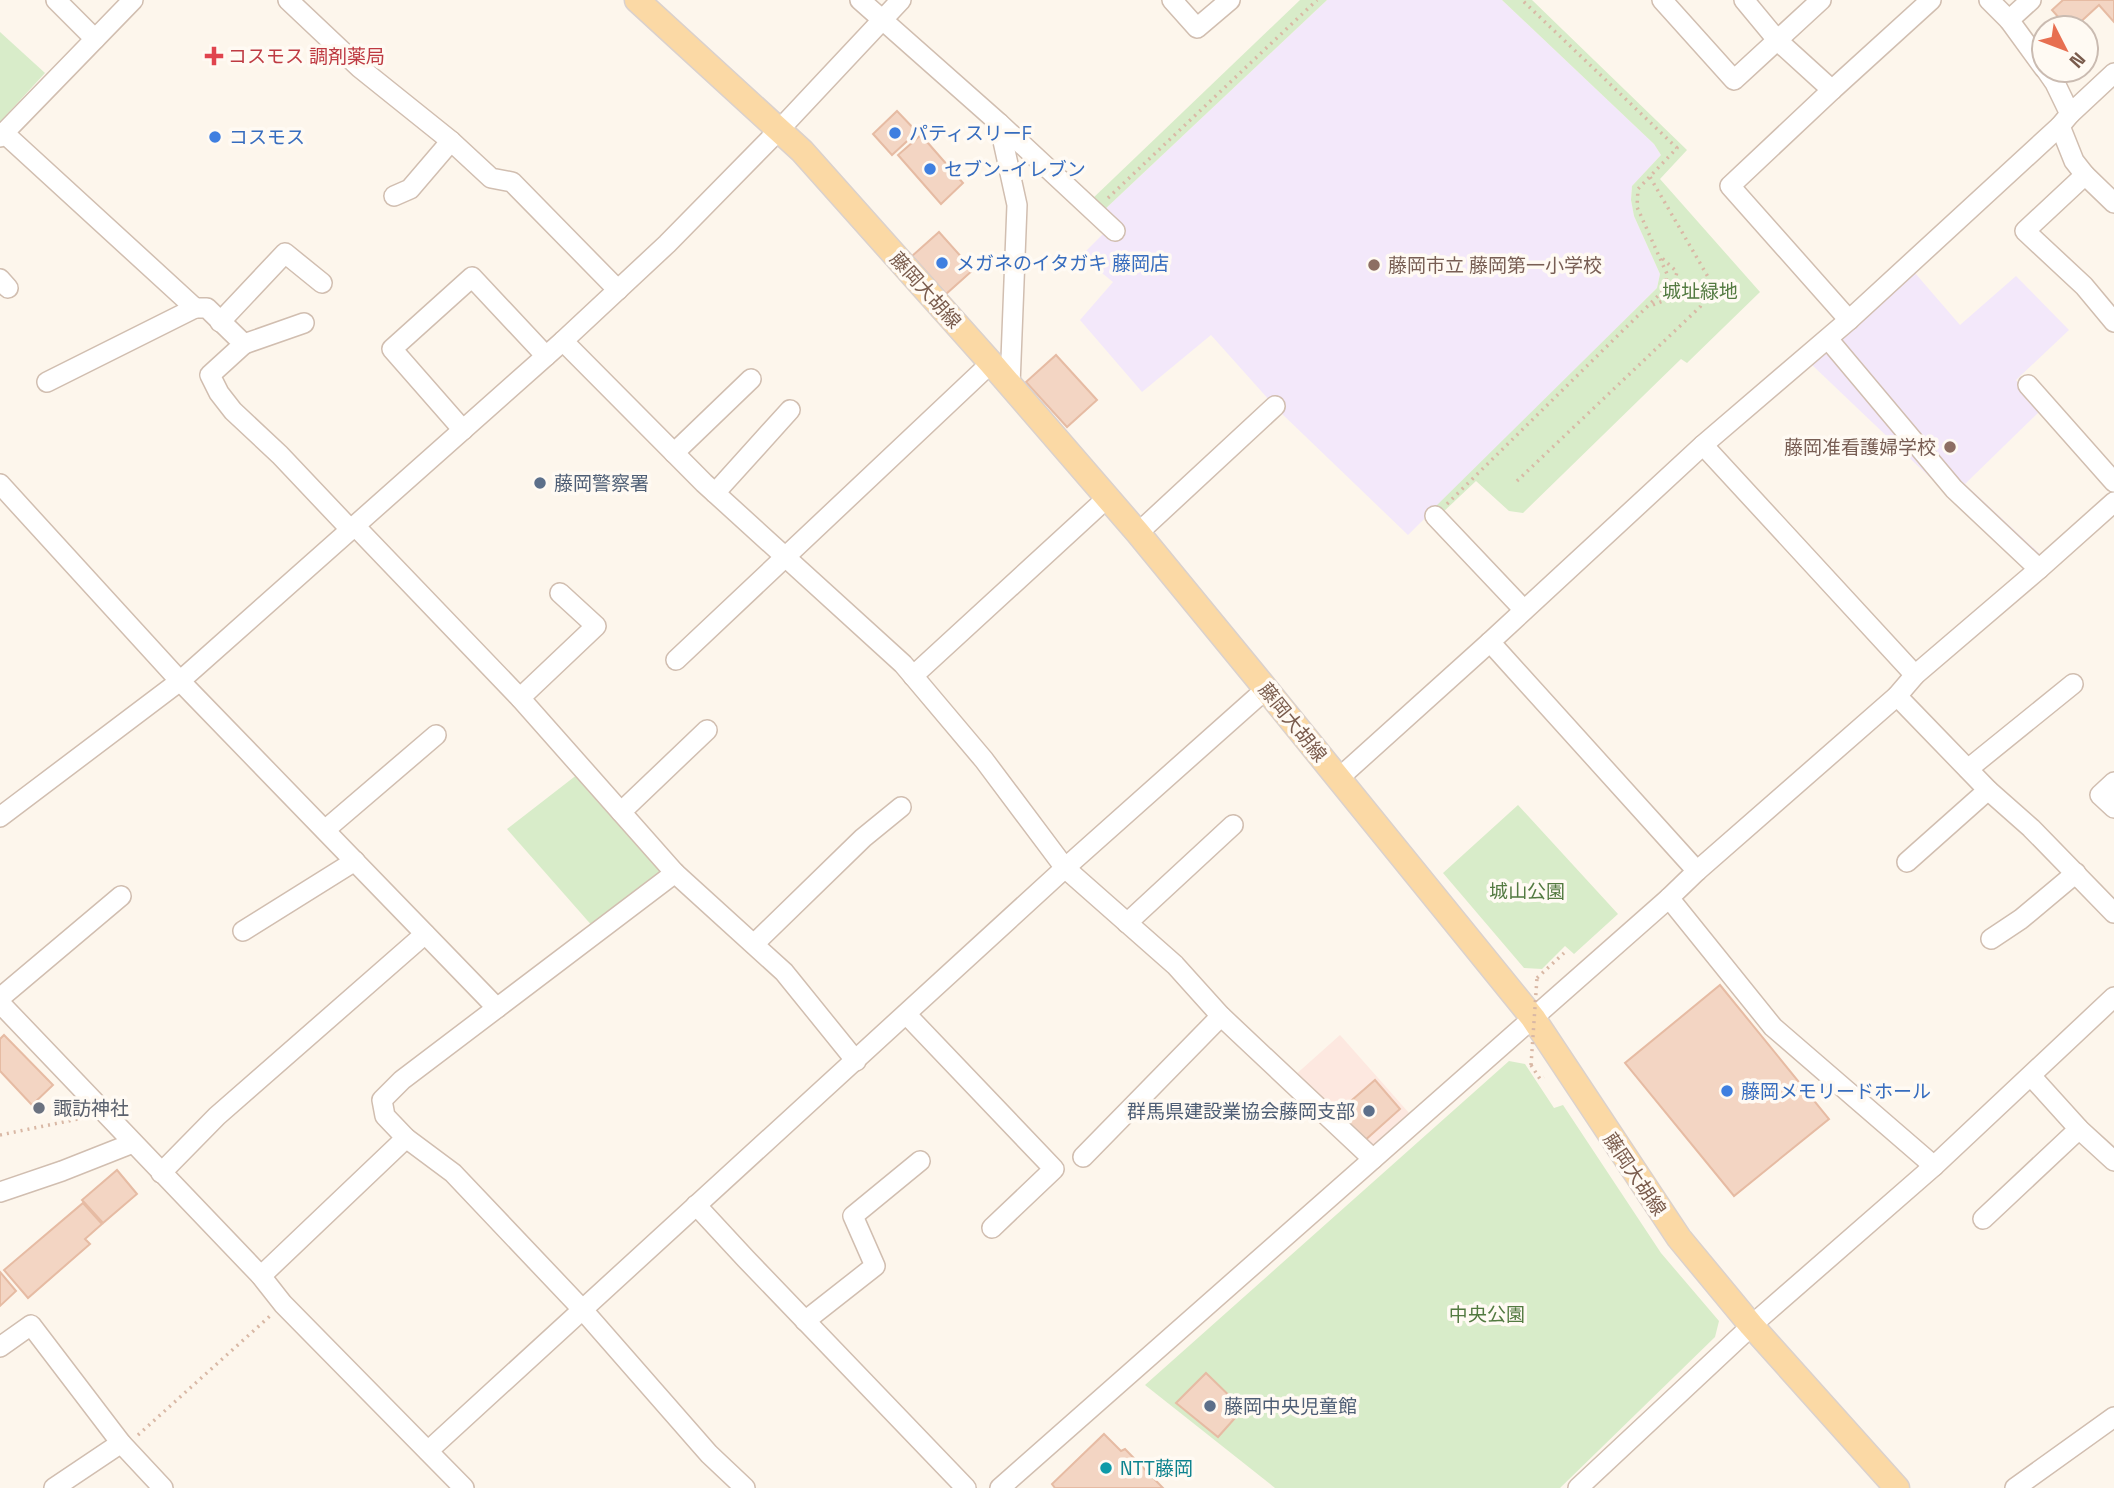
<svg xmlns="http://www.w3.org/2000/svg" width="2114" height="1488" viewBox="0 0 2114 1488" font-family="'Space Grotesk','Noto Sans JP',sans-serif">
  <rect width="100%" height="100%" fill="#fdf6ec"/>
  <!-- commercial -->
  <polygon fill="#fde8e0" points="1340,1035 1409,1113 1371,1147 1293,1077"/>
  <!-- education -->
  <g fill="#f3e8fa">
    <polygon points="1327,0 1502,0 1654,144 1661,155 1632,186 1631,200 1634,216 1660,274 1657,288 1408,535 1279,411 1211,335 1142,392 1080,320 1113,282 1081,256 1115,222 1103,211"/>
    <polygon points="1915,273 1960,325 2016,276 2069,330 2016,380 2041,410 1965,484 2041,555 2026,569 1810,363"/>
  </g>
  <!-- green -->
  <g fill="#d8ecc9">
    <polygon points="1300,0 1327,0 1103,211 1091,200"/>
    <polygon points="1502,0 1532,0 1687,150 1660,179 1760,292 1687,363 1681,359 1523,513 1509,511 1476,481 1440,515 1433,509 1657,288 1660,274 1634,216 1631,200 1632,186 1661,155 1654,144"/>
    <polygon points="0,32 45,73 0,122"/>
    <polygon points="578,774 667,871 594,928 507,829"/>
    <polygon points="1518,805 1618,914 1574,954 1565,946 1542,969 1524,968 1443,873"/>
    <polygon points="1509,1061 1525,1064 1554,1108 1563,1105 1661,1253 1719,1321 1715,1337 1560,1488 1275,1488 1145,1385"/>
  </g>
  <!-- building -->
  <g fill="#f3d5c3" stroke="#e6bba3" stroke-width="2">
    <polygon points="2063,0 2114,0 2114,22 2099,5 2074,28 2068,28 2052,10"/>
    <polygon points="897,111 917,132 892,155 873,134"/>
    <polygon points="921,135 963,183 941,204 898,155"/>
    <polygon points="939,232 973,270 946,294 912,256"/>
    <polygon points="1056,355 1097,400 1067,427 1026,382"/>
    <polygon points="1720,985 1829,1119 1734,1196 1625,1063"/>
    <polygon points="4,1035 53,1085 32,1105 0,1071 0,1039"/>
    <polygon points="1375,1080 1400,1109 1363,1142 1337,1113"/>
    <polygon points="117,1170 137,1194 103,1223 82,1200"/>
    <polygon points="83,1203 102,1224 85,1239 90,1244 28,1298 4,1270"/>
    <polygon points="0,1272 16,1291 0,1306"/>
    <polygon points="1206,1373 1243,1409 1218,1437 1176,1403"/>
    <polygon points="1104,1434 1121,1451 1125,1449 1163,1488 1055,1488 1052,1484"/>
  </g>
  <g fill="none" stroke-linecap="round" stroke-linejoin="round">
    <!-- minor casing -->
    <g stroke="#d1beb0" stroke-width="22">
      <g id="minor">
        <polyline points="56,0 95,39"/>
        <polyline points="288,0 360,68 451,141 491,178 512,182 618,290"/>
        <polyline points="860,0 999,123 1017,205 1010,385"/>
        <polyline points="1172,0 1197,28 1230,0"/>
        <polyline points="1662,0 1734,80 1821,0"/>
        <polyline points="1744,0 1778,41 1832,90 1730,186 1849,320"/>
        <polyline points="1989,0 2009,20 2044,68"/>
        <polyline points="2009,20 2031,0"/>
        <polyline points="2046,70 2055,83 2070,114 2060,126 2074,161 2085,175 2114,203"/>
        <polyline points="1832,90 1931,0"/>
        <polyline points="2070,114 2114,73"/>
        <polyline points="999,123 1115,231"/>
        <polyline points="4,133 195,308 47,382"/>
        <polyline points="0,137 133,0"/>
        <polyline points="2085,175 2025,231 2084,286 2114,322"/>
        <polyline points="394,196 410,189 451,141"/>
        <polyline points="0,279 8,288"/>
        <polyline points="195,308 207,308 244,344 210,375 219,393 233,411 280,455 351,530"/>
        <polyline points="220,322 285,253 322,283"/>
        <polyline points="1828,339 1954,489 2039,569"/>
        <polyline points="563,341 704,483 903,664 984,760 1065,868 1175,965 1221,1016 1373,1159"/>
        <polyline points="244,344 304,323"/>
        <polyline points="2028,385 2114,482"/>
        <polyline points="463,430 392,349 472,277 546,356"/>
        <polyline points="1703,445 1915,675"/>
        <polyline points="674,453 751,379"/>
        <polyline points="0,484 180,681 497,1008"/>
        <polyline points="715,493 790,410"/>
        <polyline points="1435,516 1524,610"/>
        <polyline points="355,526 520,698 675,873 784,972 856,1061"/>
        <polyline points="1138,533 1275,406"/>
        <polyline points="1490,642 1697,871"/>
        <polyline points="676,660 991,363"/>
        <polyline points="913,676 1107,498"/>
        <polyline points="1897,696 1988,790 2031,828 2114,913"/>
        <polyline points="520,698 596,626 560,593"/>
        <polyline points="1968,769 2073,684"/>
        <polyline points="1339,778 1490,642 1703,445 1849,320 2060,126"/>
        <polyline points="2114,782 2100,795 2114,808"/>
        <polyline points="621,812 707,730"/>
        <polyline points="0,817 180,681 563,341 667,244 780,129 901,0"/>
        <polyline points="325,830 436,735"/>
        <polyline points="1907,862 1988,790"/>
        <polyline points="675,873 402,1080 382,1100 385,1116 406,1138 453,1173 582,1309 709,1454 745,1488"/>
        <polyline points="1669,898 1773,1027 1934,1166"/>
        <polyline points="1127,923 1233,825"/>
        <polyline points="243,931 355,861"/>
        <polyline points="1991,939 2021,919 2076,873"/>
        <polyline points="754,944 863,838 901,807"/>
        <polyline points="0,998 121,896"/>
        <polyline points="0,1003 261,1276 283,1304 464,1488"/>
        <polyline points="906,1014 1054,1169 992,1228"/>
        <polyline points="2031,1076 2079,1129 2114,1161"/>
        <polyline points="1083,1157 1221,1016"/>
        <polyline points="161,1173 217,1116 425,934"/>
        <polyline points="0,1192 62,1171 133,1143"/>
        <polyline points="696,1205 746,1259 966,1488"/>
        <polyline points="1983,1219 2079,1129"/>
        <polyline points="261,1276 406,1138"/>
        <polyline points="805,1321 875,1266 853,1216 920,1161"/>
        <polyline points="0,1347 31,1325 121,1443 163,1488"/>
        <polyline points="428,1451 1065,868 1266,689"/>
        <polyline points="54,1488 121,1443"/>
        <polyline points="1000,1488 1669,898 1697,871 1897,696 1915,675 2039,569 2114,502"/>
        <polyline points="1578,1488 1761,1317 1934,1166 2114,997"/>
        <polyline points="2015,1488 2114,1417"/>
      </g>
    </g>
    <!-- major casing -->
    <g stroke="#dad1cd" stroke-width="27">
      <polyline id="major" points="637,0 802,151 991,363 1138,533 1266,689 1533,1018 1679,1238 1751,1325 1897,1488"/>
    </g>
    <!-- path -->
    <g stroke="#d9b8a5" stroke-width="3.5" stroke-dasharray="2 5" stroke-linecap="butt">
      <polyline points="1108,198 1317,0"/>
      <polyline points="1674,286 1705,294"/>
      <polyline points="1653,305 1670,298 1677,272 1662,258"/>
      <polyline points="1517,481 1700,307 1711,282 1650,177"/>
      <polyline points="1447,504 1665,289 1667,274 1637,207 1638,189 1677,148 1522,0"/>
      <polyline points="1537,978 1564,953"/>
      <polyline points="1531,1065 1540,1079 1544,1077"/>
      <polyline points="0,1135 83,1118"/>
      <polyline points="138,1435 270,1316"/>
    </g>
    <!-- minor -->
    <use href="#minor" stroke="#fff" stroke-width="19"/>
    <!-- major -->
    <use href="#major" stroke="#fbd9a5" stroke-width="24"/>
    <!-- path-bridge -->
    <polyline stroke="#d9b8a5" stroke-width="3.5" stroke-dasharray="2 5" stroke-linecap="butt" points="1531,1065 1537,978"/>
  </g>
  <!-- markers -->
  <path fill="#e0444e" stroke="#fffaf3" stroke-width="2.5" d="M210.5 45.5h7v7h7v7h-7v7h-7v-7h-7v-7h7z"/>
  <g fill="#3f7fe0" stroke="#fffaf3" stroke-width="2.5">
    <circle cx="895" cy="133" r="7"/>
    <circle cx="215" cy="137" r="7"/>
    <circle cx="930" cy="169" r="7"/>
    <circle cx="942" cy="263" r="7"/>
    <circle cx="1727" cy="1091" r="7"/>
  </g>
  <g fill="#8d6e63" stroke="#fffaf3" stroke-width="2.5">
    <circle cx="1374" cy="265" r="7"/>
    <circle cx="1950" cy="447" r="7"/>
  </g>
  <g fill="#5c6f8a" stroke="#fffaf3" stroke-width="2.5">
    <circle cx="540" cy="483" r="7"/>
    <circle cx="1369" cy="1111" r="7"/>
    <circle cx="1210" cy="1406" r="7"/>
  </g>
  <circle fill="#6b7280" stroke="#fffaf3" stroke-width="2.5" cx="39" cy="1108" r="7"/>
  <circle fill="#0f9aa8" stroke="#fffaf3" stroke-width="2.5" cx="1106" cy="1468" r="7"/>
  <g text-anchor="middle" stroke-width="7" stroke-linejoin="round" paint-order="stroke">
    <!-- health labels -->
    <g font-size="19" fill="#be3a42" stroke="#fffaf3" text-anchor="start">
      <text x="228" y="63">コスモス 調剤薬局</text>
    </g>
    <!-- shop labels -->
    <g font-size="19" fill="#366cbe" stroke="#fffaf3" text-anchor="start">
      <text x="909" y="140">パティスリーF</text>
      <text x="229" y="144">コスモス</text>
      <text x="944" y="176">セブン-イレブン</text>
      <text x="956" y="270">メガネのイタガキ 藤岡店</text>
      <text x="1741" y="1098">藤岡メモリードホール</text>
    </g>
    <!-- education labels -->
    <g font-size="19" fill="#785e54" stroke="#fffaf3" text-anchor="start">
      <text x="1388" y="272">藤岡市立 藤岡第一小学校</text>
      <text x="1936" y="454" text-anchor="end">藤岡准看護婦学校</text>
    </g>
    <!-- street labels -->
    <g font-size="19" fill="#7a5c4d" stroke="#fffaf3">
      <text transform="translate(926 290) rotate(48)" y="7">藤岡大胡線</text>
      <text transform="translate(1293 722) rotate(51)" y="7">藤岡大胡線</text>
      <text transform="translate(1635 1174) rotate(56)" y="7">藤岡大胡線</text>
    </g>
    <!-- park labels -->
    <g font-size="19" fill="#537a41" stroke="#fffaf3">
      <text x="1700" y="298">城址緑地</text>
      <text x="1527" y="898">城山公園</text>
      <text x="1487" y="1321">中央公園</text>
    </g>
    <!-- service labels -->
    <g font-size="19" fill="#4e5e75" stroke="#fffaf3" text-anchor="start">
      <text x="554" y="490">藤岡警察署</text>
      <text x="1355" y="1118" text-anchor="end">群馬県建設業協会藤岡支部</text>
      <text x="1224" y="1413">藤岡中央児童館</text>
    </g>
    <!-- worship labels -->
    <g font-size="19" fill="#5b616d" stroke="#fffaf3" text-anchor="start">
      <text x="53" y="1115">諏訪神社</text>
    </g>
    <!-- culture labels -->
    <g font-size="19" fill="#0d838f" stroke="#fffaf3" text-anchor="start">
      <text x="1120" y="1475">NTT藤岡</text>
    </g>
  </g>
  <!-- north arrow -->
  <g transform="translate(2065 49) rotate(132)"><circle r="33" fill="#fffaf3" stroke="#cabbb1" stroke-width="2"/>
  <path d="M0-5L12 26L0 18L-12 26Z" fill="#e76f51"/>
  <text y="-10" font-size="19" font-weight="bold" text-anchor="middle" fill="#7a5c4d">N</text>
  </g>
</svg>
